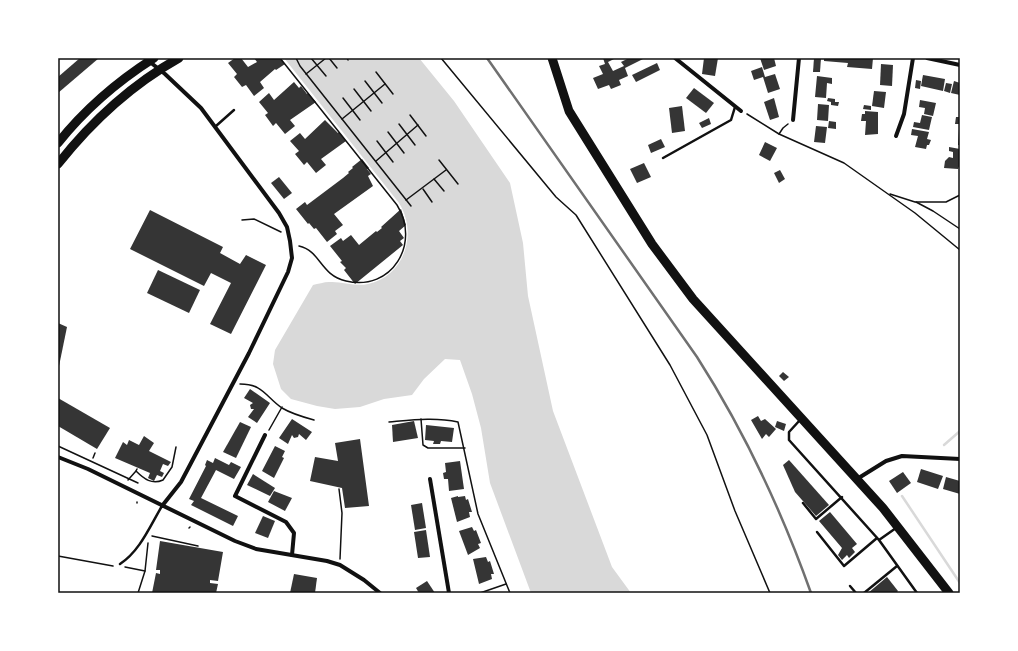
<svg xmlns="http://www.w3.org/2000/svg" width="1018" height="651" viewBox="0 0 1018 651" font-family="'PT Sans',sans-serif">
  <rect width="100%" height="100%" fill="#fff"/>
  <!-- water -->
  <path fill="#d9d9d9" d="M284,58H419L454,101L510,183L523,243L528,296L553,411L612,567L631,593H531L490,483L481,428L472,394L460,360L445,359L424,379L412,395L384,399L360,407L335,409L317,406L291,399L281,389L273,364L275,350L313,285C318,284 324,282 329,282C342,281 355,287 368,284C405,276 418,233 399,203Z"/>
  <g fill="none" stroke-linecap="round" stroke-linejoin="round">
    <!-- stream -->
    <g stroke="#d9d9d9" stroke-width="2.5">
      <polyline points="944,445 960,431"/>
      <polyline points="902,496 960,583"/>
    </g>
  </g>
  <!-- building -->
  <g fill="#353535">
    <polygon points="80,58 99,58 58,93 58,77"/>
    <polygon points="235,58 241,58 248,67 257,62 254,58 280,58 285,64 276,70 275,69 260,82 264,88 254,96 246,85 242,87 234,77 237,74 228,63"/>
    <polygon points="603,58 616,58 608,62 613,71 624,66 621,62 629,58 645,58 625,68 628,76 619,80 621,85 611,89 609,85 598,89 593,78 603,74 599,66 605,64"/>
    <polygon points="704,58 718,58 715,76 702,74"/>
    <polygon points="760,58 774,58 776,66 764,70"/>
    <polygon points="814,58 821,58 820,72 813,72"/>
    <polygon points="824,58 873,58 872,69 847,67 848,63 824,61"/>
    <polygon points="657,63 660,70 636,82 632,75"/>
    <polygon points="881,64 893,65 892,86 880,85"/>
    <polygon points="762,67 765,77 775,74 780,89 768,93 763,77 754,80 751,71"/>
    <polygon points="923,75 945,79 943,91 921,86"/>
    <polygon points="817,76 832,78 832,84 827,83 826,98 815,97"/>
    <polygon points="916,80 921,81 920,89 915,88"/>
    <polygon points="954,81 960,83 960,95 951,93"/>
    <polygon points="294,82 299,88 301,86 307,94 308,93 316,102 290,120 295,126 285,134 276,123 273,126 265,115 268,113 259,102 269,93 274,100"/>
    <polygon points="946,83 952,84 950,93 944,91"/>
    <polygon points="694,88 714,103 706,113 686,98"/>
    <polygon points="874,91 886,92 884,108 872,106"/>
    <polygon points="774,98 779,117 770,120 764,102"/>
    <polygon points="828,98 835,99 835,102 839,102 838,106 831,105 831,102 827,101"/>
    <polygon points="920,100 936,103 933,116 924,114 925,108 919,107"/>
    <polygon points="818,104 829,105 828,121 817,120"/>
    <polygon points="864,105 871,106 871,110 863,109"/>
    <polygon points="682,106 685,131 672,133 669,108"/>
    <polygon points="865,111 878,112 878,134 865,135 866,121 861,121 862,114 865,114"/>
    <polygon points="922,115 932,117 929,130 913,127 914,122 920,123"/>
    <polygon points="956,117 960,117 960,124 955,124"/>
    <polygon points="709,118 711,124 702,128 699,123"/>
    <polygon points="325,120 338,133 339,132 346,141 321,159 326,165 316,173 307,162 304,165 295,154 299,151 290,141 300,133 305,139"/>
    <polygon points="829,121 836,122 836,129 828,128"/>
    <polygon points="816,126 827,127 825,143 814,142"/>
    <polygon points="912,129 929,132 927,139 931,140 929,145 927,145 926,149 915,147 918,136 911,135"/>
    <polygon points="959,129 960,129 960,145 958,145"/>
    <polygon points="661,139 665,147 651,153 648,145"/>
    <polygon points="765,142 777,148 770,161 759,155"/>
    <polygon points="949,147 960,149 960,164 958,169 944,168 945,161 949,157 953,158 953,152 949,151"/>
    <polygon points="362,159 369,168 367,169 371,174 368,176 373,186 334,214 343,225 335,231 337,234 327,242 316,228 314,229 309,223 308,224 296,209 305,202 307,205 343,178 349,173 348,172 353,168 352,167"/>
    <polygon points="644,163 651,177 637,183 630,169"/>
    <polygon points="780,170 785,179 779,183 774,173"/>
    <polygon points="279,177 292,193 284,199 271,183"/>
    <polygon points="401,209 406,225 399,231 404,238 400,241 403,245 355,284 344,270 346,268 340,262 342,261 330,246 341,238 343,241 351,235 359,245 376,231 377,232 382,228 381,227"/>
    <polygon points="150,210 223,247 220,253 240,264 246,255 266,265 231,334 210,324 231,283 211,273 204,286 130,249"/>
    <polygon points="158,270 200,290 189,313 147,293"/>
    <polygon points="58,323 67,327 59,366 58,366"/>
    <polygon points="783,372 789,377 784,381 779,376"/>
    <polygon points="250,389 270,403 257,423 248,417 254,409 251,409 250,405 253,403 244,398"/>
    <polygon points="58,398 110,428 97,449 58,426"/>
    <polygon points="758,416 761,421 765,419 776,429 769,437 766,434 762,439 751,420"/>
    <polygon points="292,419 312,432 306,440 299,434 298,437 294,438 292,435 288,444 279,438"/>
    <polygon points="414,421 418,438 393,442 392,425"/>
    <polygon points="777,421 786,424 784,431 775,427"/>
    <polygon points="240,422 251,427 236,458 223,452"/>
    <polygon points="426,425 454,428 452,442 441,441 440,444 433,444 434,441 425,440"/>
    <polygon points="144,436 154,443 149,451 171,462 168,466 163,464 160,471 164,473 162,477 157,475 154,481 148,478 150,473 115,458 123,442 127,445 129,440 139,445"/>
    <polygon points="360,439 369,506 345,508 342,488 310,481 315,457 338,461 335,443"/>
    <polygon points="275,446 285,451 282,457 284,458 274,478 262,471"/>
    <polygon points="215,458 229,465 231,462 241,467 234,479 216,470 201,498 238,516 233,526 191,505 194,501 189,499 206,466 205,465 207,460 213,463"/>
    <polygon points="789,460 829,505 816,516 795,492 783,465"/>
    <polygon points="460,461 464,489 449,491 448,479 444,479 443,473 446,472 445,463"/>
    <polygon points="921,469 943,476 938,489 917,482"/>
    <polygon points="903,472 911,483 897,493 889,481"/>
    <polygon points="253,474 275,488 270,496 247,485"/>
    <polygon points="946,477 960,481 960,494 943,489"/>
    <polygon points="274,491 292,498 285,511 268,502"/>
    <polygon points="458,496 458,497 465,496 466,500 468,499 472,512 469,512 470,517 457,522 451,498"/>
    <polygon points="422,503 426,528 415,530 411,505"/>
    <polygon points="830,512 857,544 852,548 855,552 849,558 847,555 842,560 838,555 842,548 819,521"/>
    <polygon points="263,516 275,521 268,538 255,533"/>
    <polygon points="472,527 474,531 476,530 481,543 478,544 480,548 468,555 459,531"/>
    <polygon points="426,530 430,557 418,558 414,532"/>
    <polygon points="160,541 223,552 218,581 210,580 210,583 218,584 216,593 152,593 156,573 160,574 160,570 156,570"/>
    <polygon points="486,557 488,562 490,561 494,574 491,574 492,579 479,584 473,559"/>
    <polygon points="294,574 317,578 315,593 290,593"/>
    <polygon points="887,577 898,591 896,593 868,593"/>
    <polygon points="427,581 435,593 419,593 416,588"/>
  </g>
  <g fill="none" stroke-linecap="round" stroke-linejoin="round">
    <!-- path -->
    <g stroke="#111" stroke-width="1.5">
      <path d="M280,58L397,205C421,243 392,292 346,281C320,275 321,251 299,246"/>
      <polyline points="296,58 300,66 411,206"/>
      <polyline points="311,58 326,76"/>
      <polyline points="329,58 337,68"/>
      <polyline points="347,58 348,60"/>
      <polyline points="441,58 556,197 576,215 670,365 707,435 735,511 770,593"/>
      <polyline points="376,72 393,94"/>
      <polyline points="306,74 326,58"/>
      <polyline points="365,81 382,103"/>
      <polyline points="354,89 371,111"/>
      <polyline points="343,98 360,120"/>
      <polyline points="747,114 779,134 844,163 915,213 960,250"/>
      <polyline points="410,115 426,136"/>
      <polyline points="342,119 385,84"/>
      <polyline points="399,124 415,145"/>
      <polyline points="388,132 404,153"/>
      <polyline points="779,134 783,128 788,124"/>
      <polyline points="377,141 393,162"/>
      <polyline points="439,160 458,184"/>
      <polyline points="376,161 418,125"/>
      <polyline points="434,179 444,191"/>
      <polyline points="423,189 432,202"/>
      <polyline points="890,194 915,202 946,202 960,195"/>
      <polyline points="406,200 446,170"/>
      <polyline points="916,202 933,211 960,229"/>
      <polyline points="242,220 254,219 281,232"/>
      <path d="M240,384C263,384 265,396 282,408C292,414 303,417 314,420"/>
      <polyline points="421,419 423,445 428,448 465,448"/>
      <path d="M389,422C412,420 435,417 458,422L478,514L510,593"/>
      <polyline points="269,430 282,407"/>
      <polyline points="58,446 138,483"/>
      <polyline points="93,458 95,453"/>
      <path d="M137,469L136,471C144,479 152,485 163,480L172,467L176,447"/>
      <polyline points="128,480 136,471"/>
      <polyline points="339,489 342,513 340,559"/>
      <polyline points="137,503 137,502"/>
      <polyline points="189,528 190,527"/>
      <polyline points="152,536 198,546"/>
      <polyline points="58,556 113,566"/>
      <polyline points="125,567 145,571 138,593"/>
      <polyline points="145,571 148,543"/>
      <polyline points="480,593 506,584"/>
    </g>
    <!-- service -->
    <g stroke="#111" stroke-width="2.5">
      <polyline points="216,126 234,110"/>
      <polyline points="663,158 731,120 735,107"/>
      <polyline points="800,420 789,432 789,440 879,540"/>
      <polyline points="803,503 816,519 842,497"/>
      <polyline points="896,528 879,540 917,593"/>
      <polyline points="817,532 844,566 877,538"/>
      <path d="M120,564C140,551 150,526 162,506"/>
      <polyline points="850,586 856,593"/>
      <polyline points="864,593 897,566"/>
    </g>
    <!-- minor -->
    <g stroke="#111" stroke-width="4">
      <polyline points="145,58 165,74 201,108 279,213 287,227 290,241 292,258 288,272 249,353 181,482 162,506"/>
      <polyline points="675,58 741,111"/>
      <polyline points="927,58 960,65"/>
      <polyline points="793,120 799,58"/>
      <polyline points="896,136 904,114 913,58"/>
      <polyline points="265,435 235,496 286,522 294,533 292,555"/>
      <polyline points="58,457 88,469 235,541 256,549 327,561 340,565 364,580 380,593"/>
      <polyline points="430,479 449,593"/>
      <polyline points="857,479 886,461 902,456 960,459"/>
    </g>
    <!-- primary -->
    <g stroke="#111" stroke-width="9">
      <polyline points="552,58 569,111 652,244 693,299 883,508 949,593"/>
      <path d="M58,143C85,109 118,81 154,58"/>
      <path d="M58,164C92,121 131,85 179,58"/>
    </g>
    <!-- rail -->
    <path stroke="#707070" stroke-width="2.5" d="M487,58L697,357C745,432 781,509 811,593"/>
  </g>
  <!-- border -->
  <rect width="1018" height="651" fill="none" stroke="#ffffff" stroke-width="118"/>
  <rect x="59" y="59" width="900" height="533" fill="none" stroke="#111" stroke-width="1.5"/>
</svg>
